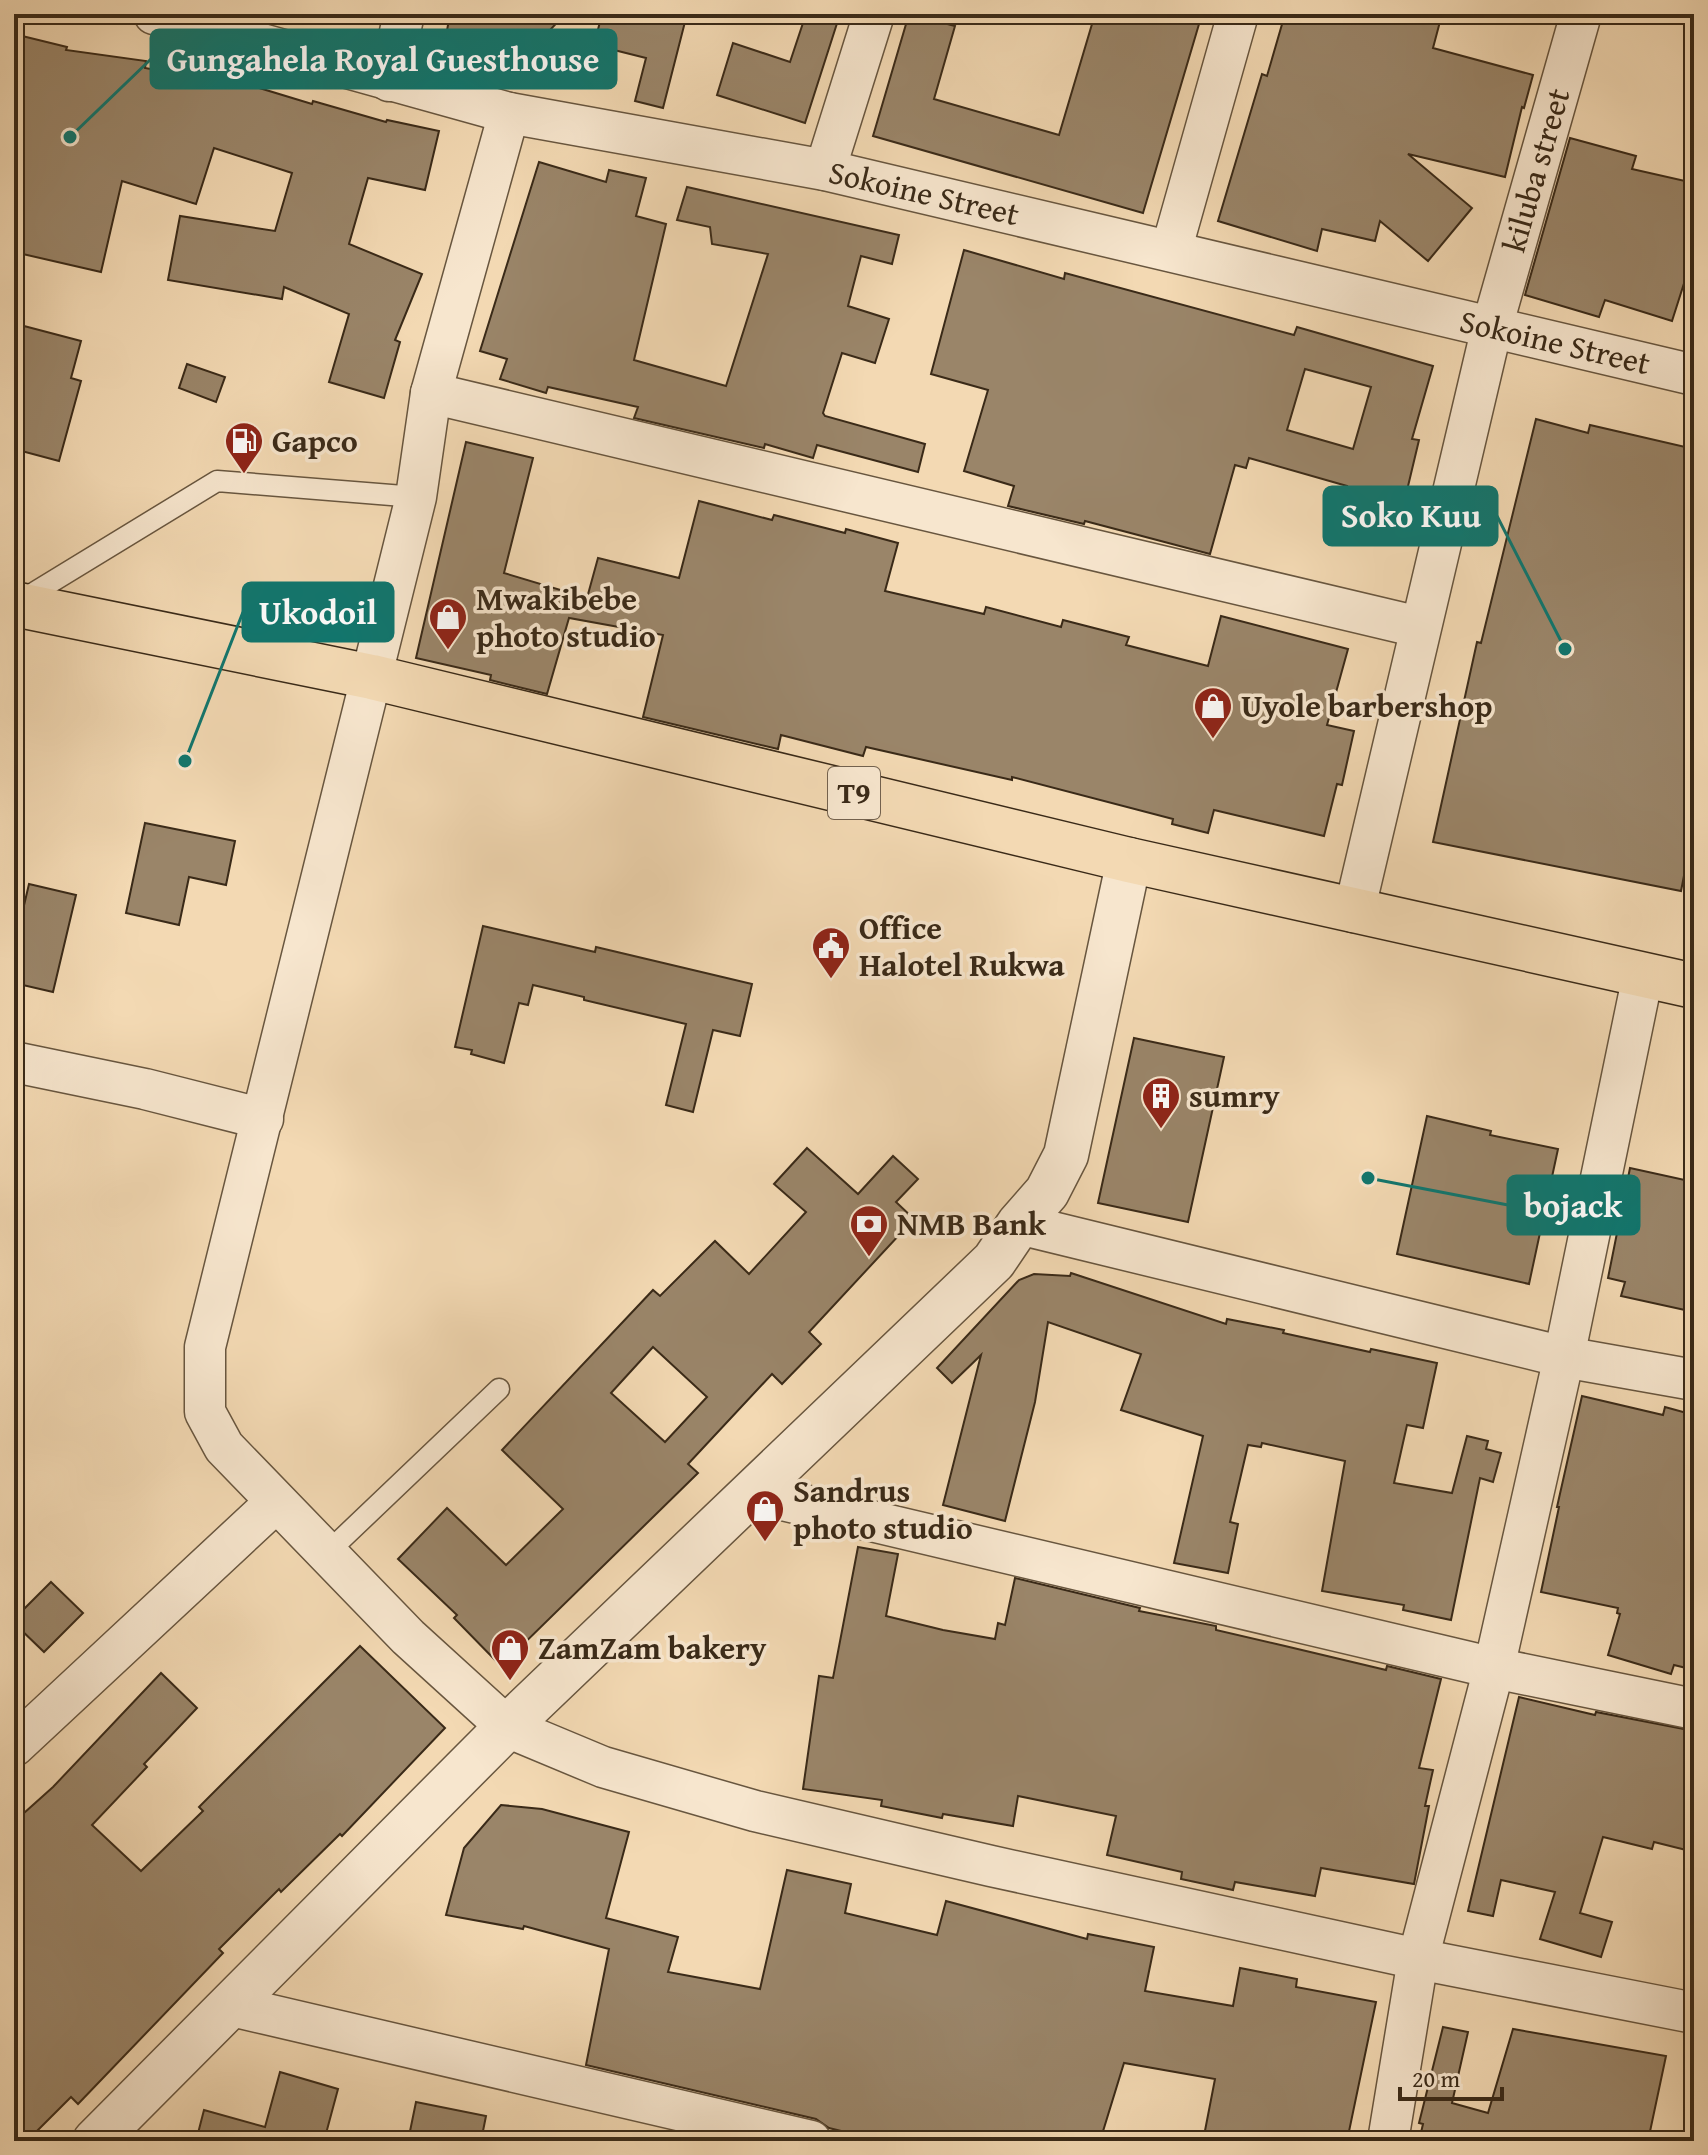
<svg xmlns="http://www.w3.org/2000/svg" width="1708" height="2155" font-family="'Gentium Book Plus',serif">
<style>
.building{fill:#9a8569;stroke:#3a2a18;stroke-width:2;fill-rule:evenodd}
.lines{fill:none;stroke-linecap:round;stroke-linejoin:round}
.service-casing{stroke:#68563f;stroke-width:23}
.minor-casing{stroke:#68563f;stroke-width:43}
.tertiary-casing{stroke:#68563f;stroke-width:47}
.trunk-casing{stroke:#3a2a18;stroke-width:47}
.service{stroke:#f7e6ce;stroke-width:20}
.minor{stroke:#f7e6ce;stroke-width:40}
.tertiary{stroke:#f7e6ce;stroke-width:44}
.trunk{stroke:#f3d9b3;stroke-width:44}
.labels{text-anchor:middle;stroke-width:7;stroke-linejoin:round;paint-order:stroke}
.shield{fill:#f7e6ce;stroke:#73624f;stroke-width:2}
.shield-label{font-size:30px;font-weight:bold;fill:#3a2a18}
.street-label{font-size:32px;fill:#3a2a18;stroke:#f7e6ce}
.poi-label{font-size:32px;font-weight:bold;fill:#3a2a18;stroke:#f7e6ce;text-anchor:start}
.leader{fill:none;stroke:#0f766e;stroke-width:3}
.callout-dot{fill:#0f766e;stroke:#f7e6ce;stroke-width:3}
.callout{fill:#0f766e;stroke:#0f766e;stroke-width:3}
.callout-label{font-size:34px;text-anchor:middle;font-weight:bold;fill:#fff}
</style>
<rect width="100%" height="100%" fill="#f3d9b3"/>
<filter id="stains"><feTurbulence type="fractalNoise" baseFrequency=".0025" numOctaves="4"/><feColorMatrix values="0 0 0 0 .2 0 0 0 0 .09 0 0 0 0 .02 0 0 0 .5 -.17"/></filter>
<radialGradient id="worn" r=".72"><stop offset=".6" stop-color="#630" stop-opacity="0"/><stop offset="1" stop-color="#630" stop-opacity=".3"/></radialGradient>
<g class="building">
<path d="M450,14H565L525,57L505,41L495,71L442,58Z"/>
<path d="M602,14H687L663,108L635,101L646,58L594,45Z"/>
<path d="M806,14H840L805,123L717,95L733,43L790,62Z"/>
<path d="M909,14L955,26L934,99L1059,135L1095,14H1202L1143,213L873,136Z"/>
<path d="M1285,14H1442L1433,48L1533,75L1524,108L1522,107L1505,177L1408,154L1472,208L1428,261L1380,221L1375,241L1322,229L1317,251L1218,221L1262,74L1267,76Z"/>
<path d="M14,34L67,47L66,50L146,61L145,68L232,84L233,80L312,104L313,101L386,122L387,120L439,131L425,190L368,178L349,244L422,274L395,340L400,342L384,398L329,382L349,314L284,287L282,299L168,280L180,216L275,231L292,173L214,148L196,204L122,181L101,272L14,252Z"/>
<path d="M1570,138L1636,156L1632,169L1694,183V252L1672,321L1605,300L1599,317L1525,295Z"/>
<path d="M539,162L606,182L609,170L646,178L636,216L666,224L634,360L726,386L768,254L712,244L710,227L677,220L687,187L899,235L892,264L861,256L848,306L889,319L875,363L842,353L823,413L825,416L925,444L918,472L817,445L813,458L765,444L764,448L634,418L638,407L548,387L546,393L500,379L507,359L480,351Z"/>
<path d="M964,250L1064,279L1065,273L1294,335L1297,327L1433,366L1412,439L1419,440L1404,503L1346,489L1347,486L1249,458L1246,468L1235,465L1210,554L1085,521L1084,524L1008,506L1014,486L964,471L988,390L931,374ZM1305,369L1371,387L1353,449L1287,430Z"/>
<path d="M24,326L81,341L71,378L81,381L59,461L14,449V365Z"/>
<path d="M187,364L225,377L216,402L179,388Z"/>
<path d="M1536,419L1588,433L1590,425L1694,449V825L1681,891L1433,842L1477,642L1481,643Z"/>
<path d="M466,442L533,458L504,573L587,598L598,558L679,578L699,501L772,520L774,515L845,533L846,529L898,543L885,591L984,614L986,607L1061,627L1063,620L1129,637L1126,645L1208,666L1221,616L1348,649L1327,725L1354,731L1342,785L1337,784L1324,836L1214,810L1208,833L1172,824L1173,819L1012,777V780L866,747L863,756L781,735L778,749L643,717L663,635L569,618L547,694L490,680L491,675L416,658Z"/>
<path d="M145,823L235,841L226,885L189,877L179,925L126,913Z"/>
<path d="M29,884L76,895L53,992L14,983V948Z"/>
<path d="M483,926L595,952L596,947L752,984L740,1036L713,1030L693,1112L666,1105L686,1024L584,1000V997L533,985L528,1005L519,1003L504,1063L471,1054L472,1050L455,1047Z"/>
<path d="M1134,1038L1224,1057L1188,1222L1098,1203Z"/>
<path d="M1427,1116L1491,1131L1490,1135L1558,1149L1529,1284L1397,1254Z"/>
<path d="M807,1148L858,1194L893,1156L918,1179L896,1202L914,1219L809,1332L821,1344L782,1384L772,1374L688,1464L698,1473L501,1666L454,1618L457,1615L398,1559L447,1508L506,1565L563,1509L502,1450L653,1290L660,1296L715,1241L749,1274L806,1212L774,1184ZM653,1347L707,1397L665,1442L611,1393Z"/>
<path d="M1630,1168L1694,1182V1312L1621,1296L1625,1282L1608,1278Z"/>
<path d="M1071,1273L1226,1324L1227,1319L1284,1330L1283,1333L1370,1352L1371,1349L1437,1363L1423,1428L1407,1425L1394,1483L1452,1493L1467,1436L1488,1441L1486,1449L1501,1453L1493,1482L1480,1478L1451,1620L1403,1610L1404,1605L1322,1591L1345,1461L1262,1443L1261,1447L1248,1445L1230,1522L1238,1524L1228,1573L1174,1563L1203,1436L1121,1410L1141,1354L1048,1322L1035,1402L1005,1521L943,1505L981,1355L952,1383L937,1368L1019,1280L1034,1274L1070,1276Z"/>
<path d="M1582,1396L1663,1415L1665,1407L1694,1415V1670L1674,1665L1671,1674L1608,1655L1620,1614L1617,1613L1618,1608L1541,1592L1559,1507H1557Z"/>
<path d="M858,1547L898,1554L886,1616L943,1630L995,1639L998,1623L1005,1625L1015,1578L1140,1608L1139,1611L1216,1626V1630L1285,1646L1386,1670L1387,1666L1441,1679L1419,1768L1433,1770L1425,1806H1429L1414,1884L1321,1868L1315,1896L1235,1882L1233,1890L1181,1879L1182,1872L1107,1855L1116,1816L1018,1796L1013,1826L943,1814L942,1818L881,1806L882,1800L803,1789L819,1676L833,1678Z"/>
<path d="M51,1582L83,1613L44,1652L14,1623V1619Z"/>
<path d="M360,1646L445,1728L342,1836L340,1834L281,1892L279,1889L219,1949L223,1953L78,2104L71,2097L27,2141H14V1822L53,1787L161,1673L197,1708L144,1764L147,1767L92,1825L141,1871L203,1811L199,1807Z"/>
<path d="M1519,1697L1595,1715L1596,1712L1694,1731V1852L1654,1842L1652,1849L1603,1837L1580,1913L1612,1922L1601,1957L1540,1939L1555,1892L1501,1880L1493,1916L1468,1911Z"/>
<path d="M501,1805L542,1809L629,1832L606,1918L678,1937L668,1972L760,1989L787,1870L851,1884L845,1913L937,1935L946,1901L1087,1939L1088,1934L1154,1947L1145,1991L1233,2006L1240,1968L1297,1979L1296,1987L1376,2002L1347,2141H1203L1215,2079L1124,2063L1100,2141H882L829,2128L816,2119L586,2065L609,1949L524,1926L523,1929L446,1915L464,1848Z"/>
<path d="M1443,2027L1468,2032L1452,2103L1488,2113L1513,2029L1666,2056L1648,2141H1419L1423,2124L1419,2123Z"/>
<path d="M280,2072L338,2089L324,2141H196L204,2110L265,2127Z"/>
<path d="M416,2102L486,2116L481,2141H408Z"/>
</g>
<g class="lines">
<g class="service-casing">
<g id="service">
<path d="M22,600L217,481L416,497"/>
<path d="M327,1553L499,1389"/>
</g>
</g>
<g class="minor-casing">
<g id="minor">
<path d="M154,14L509,113L825,170L1694,375"/>
<path d="M389,81L404,14"/>
<path d="M509,113L431,393L416,497L205,1347V1412L224,1447L408,1637L507,1727L603,1767L755,1811L991,1866L1418,1959L1694,2013"/>
<path d="M825,170L874,14"/>
<path d="M1171,251L1238,14"/>
<path d="M431,393L1419,627"/>
<path d="M1354,912L1492,327L1581,14"/>
<path d="M14,1062L145,1089L263,1119"/>
<path d="M1019,1224L1564,1357L1694,1380"/>
<path d="M753,1493L1494,1668L1694,1709"/>
<path d="M14,1746L276,1502"/>
<path d="M232,2006L811,2141"/>
<path d="M1388,2141L1418,1959L1494,1668L1564,1357L1643,975"/>
</g>
</g>
<g class="tertiary-casing">
<path id="tertiary" d="M95,2141L507,1727L994,1261L1019,1224L1047,1192L1066,1155L1129,860"/>
</g>
<g class="trunk-casing">
<path id="trunk" d="M14,604L372,677L1129,860L1694,986"/>
</g>
<use href="#service" class="service"/>
<use href="#minor" class="minor"/>
<use href="#tertiary" class="tertiary"/>
<use href="#trunk" class="trunk"/>
</g>
<defs>
<g id="fuel-pin" transform="scale(2)"><path d="M0 17L-7.5 6A9.5 9.5 0 1 1 7.5 6Z" fill="#8f2418" stroke="#f7e6ce"/><path d="M-5.5-6h7V0h2V4h1.3V-2.5L3-4.5l.8-.8L6-3V5H2.5V1h-1V6h-7ZM-4.2-4.7v3.2H.2V-4.7Z" fill="#fff"/></g>
<g id="shop-pin" transform="scale(2)"><path d="M0 17L-7.5 6A9.5 9.5 0 1 1 7.5 6Z" fill="#8f2418" stroke="#f7e6ce"/><path d="M-5-2.5h2.3a2.7 3.5 0 0 1 5.4 0H5L5.5 6h-11ZM-1.5-2.5h3a1.5 2.3 0 0 0-3 0Z" fill="#fff"/></g>
<g id="civic-pin" transform="scale(2)"><path d="M0 17L-7.5 6A9.5 9.5 0 1 1 7.5 6Z" fill="#8f2418" stroke="#f7e6ce"/><path d="M-.6-6.5H3V-4.5H.6V-3L4-1V1h2V6H-6V1h2V-1L-.6-3ZM-1.2 2.5V6h2.4V2.5Z" fill="#fff"/></g>
<g id="building-pin" transform="scale(2)"><path d="M0 17L-7.5 6A9.5 9.5 0 1 1 7.5 6Z" fill="#8f2418" stroke="#f7e6ce"/><path d="M-4-6H4V6H1V3H-1V6H-4ZM-2.5-4.3h1.7v1.8h-1.7ZM.8-4.3h1.7v1.8H.8ZM-2.5-1h1.7V.8h-1.7ZM.8-1h1.7V.8H.8Z" fill="#fff"/></g>
<g id="bank-pin" transform="scale(2)"><path d="M0 17L-7.5 6A9.5 9.5 0 1 1 7.5 6Z" fill="#8f2418" stroke="#f7e6ce"/><path d="M-6-4H6V4H-6ZM0-2.3a2.3 2.3 0 1 0 0 4.6a2.3 2.3 0 1 0 0-4.6Z" fill="#fff"/></g>
</defs>
<g fill-rule="evenodd">
<use href="#fuel-pin" x="244" y="441"/>
<use href="#shop-pin" x="448" y="617"/>
<use href="#shop-pin" x="1213" y="706"/>
<use href="#civic-pin" x="831" y="946"/>
<use href="#building-pin" x="1161" y="1096"/>
<use href="#bank-pin" x="869" y="1224"/>
<use href="#shop-pin" x="765" y="1509"/>
<use href="#shop-pin" x="510" y="1648"/>
</g>
<g class="labels">
<rect class="shield" x="828" y="767" width="52" height="52" rx="6"/>
<g class="shield-label">
<text x="854" y="803">T9</text>
</g>
<g class="street-label">
<text transform="translate(1536 170) rotate(-74)" y="11">kiluba street</text>
<text transform="translate(924 193) rotate(13)" y="11">Sokoine Street</text>
<text transform="translate(1555 342) rotate(13)" y="11">Sokoine Street</text>
</g>
<g class="poi-label">
<text x="272" y="452">Gapco</text>
<text x="476" y="610">Mwakibebe<tspan x="476" dy="37">photo studio</tspan></text>
<text x="1241" y="717">Uyole barbershop</text>
<text x="859" y="939">Office<tspan x="859" dy="37">Halotel Rukwa</tspan></text>
<text x="1189" y="1107">sumry</text>
<text x="897" y="1235">NMB Bank</text>
<text x="793" y="1502">Sandrus<tspan x="793" dy="37">photo studio</tspan></text>
<text x="538" y="1659">ZamZam bakery</text>
</g>
</g>
<path class="leader" d="M70 137L151 59M1565 649L1497 516M185 761L243 612M1368 1178L1508 1205"/>
<g class="callout-dot">
<circle cx="70" cy="137" r="8"/>
<circle cx="1565" cy="649" r="8"/>
<circle cx="185" cy="761" r="8"/>
<circle cx="1368" cy="1178" r="8"/>
</g>
<g class="callout">
<rect x="151" y="30" width="465" height="58" rx="8"/>
<rect x="1324" y="487" width="173" height="58" rx="8"/>
<rect x="243" y="583" width="150" height="58" rx="8"/>
<rect x="1508" y="1176" width="131" height="58" rx="8"/>
</g>
<g class="callout-label">
<text x="383" y="71">Gungahela Royal Guesthouse</text>
<text x="1411" y="527">Soko Kuu</text>
<text x="318" y="624">Ukodoil</text>
<text x="1573" y="1217">bojack</text>
</g>
<rect width="1708" height="2155" fill="none" stroke="#f3d9b3" stroke-width="48"/>
<rect x="16" y="16" width="1676" height="2123" fill="none" stroke="#3a2a18" stroke-width="4"/>
<rect x="24" y="24" width="1660" height="2107" fill="none" stroke="#3a2a18" stroke-width="2"/>
<path d="M1400 2087v12h102v-12" fill="none" stroke="#3a2a18" stroke-width="4"/>
<text x="1412" y="2087" font-size="24" fill="#3a2a18" stroke="#f7e6ce" stroke-width="6" paint-order="stroke">20 m</text>
<rect width="100%" height="100%" filter="url(#stains)"/>
<rect width="100%" height="100%" fill="url(#worn)"/>
</svg>
